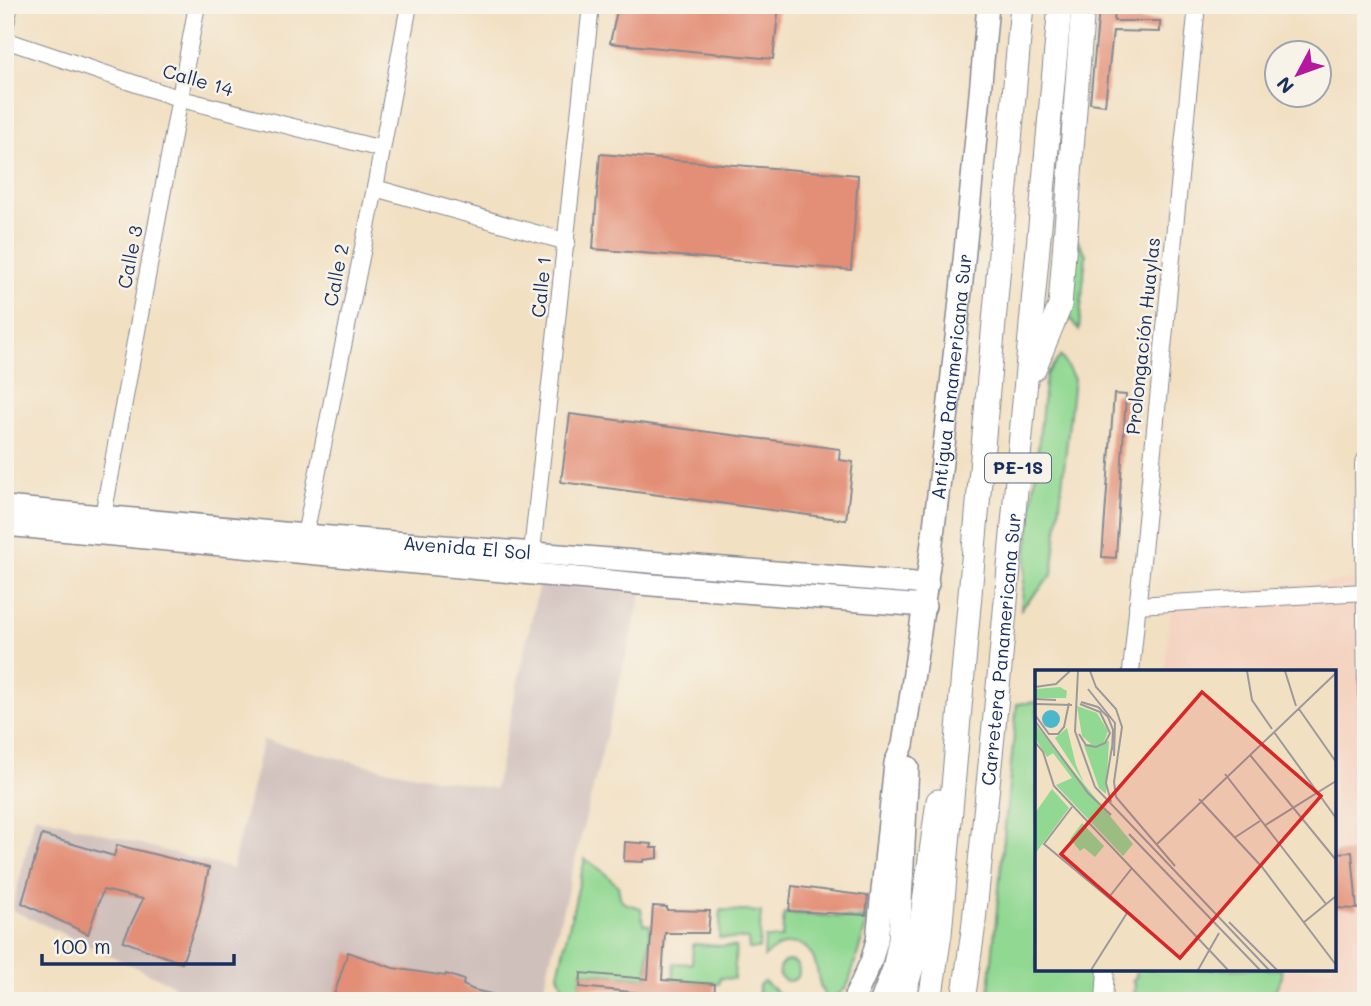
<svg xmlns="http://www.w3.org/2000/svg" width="1371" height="1006" font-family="Mali,sans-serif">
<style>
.built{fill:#f4d3c1}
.industrial{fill:#d0c0bc}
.green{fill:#91d892;stroke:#568478;stroke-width:2}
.building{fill:#e38e76}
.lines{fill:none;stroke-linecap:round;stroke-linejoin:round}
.minor-casing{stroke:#868890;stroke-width:18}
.major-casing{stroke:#868890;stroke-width:24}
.highway-casing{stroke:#868890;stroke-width:25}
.minor{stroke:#fff;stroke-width:16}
.major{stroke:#fff;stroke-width:21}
.highway{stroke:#fff;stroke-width:23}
.labels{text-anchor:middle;stroke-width:5;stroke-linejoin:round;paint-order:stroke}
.shield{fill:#f7f3e8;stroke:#5d6a87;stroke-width:2}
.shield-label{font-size:18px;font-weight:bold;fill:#1b2f5e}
.street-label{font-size:19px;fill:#1b2f5e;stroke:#f7f3e8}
.inset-road{fill:none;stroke:#9c999b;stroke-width:2}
.view{fill:#d62828;fill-opacity:0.15;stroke:#d62828;stroke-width:3.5}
.inset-edge{fill:none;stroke:#1b2f5e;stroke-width:3.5}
</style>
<rect width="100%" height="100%" fill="#f7f3e8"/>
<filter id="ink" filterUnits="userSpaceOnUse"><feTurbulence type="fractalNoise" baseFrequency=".0143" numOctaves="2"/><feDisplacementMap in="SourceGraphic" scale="14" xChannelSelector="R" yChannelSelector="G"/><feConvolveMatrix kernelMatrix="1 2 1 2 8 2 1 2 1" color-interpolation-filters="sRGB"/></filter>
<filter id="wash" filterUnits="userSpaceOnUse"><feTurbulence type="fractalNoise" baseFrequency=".00686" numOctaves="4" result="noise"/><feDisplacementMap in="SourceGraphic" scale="28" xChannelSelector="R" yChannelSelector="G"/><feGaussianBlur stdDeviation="1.57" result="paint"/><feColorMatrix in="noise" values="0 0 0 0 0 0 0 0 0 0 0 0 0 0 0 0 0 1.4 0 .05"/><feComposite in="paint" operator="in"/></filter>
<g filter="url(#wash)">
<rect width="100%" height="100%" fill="#f2e0c3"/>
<path class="built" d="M1356,580L1362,670L1366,671V1001H1130L1133,969H1334V672H1164L1172,596Z"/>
<path class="industrial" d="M539,583L642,592L540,1001H160L174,985L12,910L35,815L232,869L263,740L384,769L495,789Z"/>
<g class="green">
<path d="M1070,228L1086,254L1079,330L1065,312Z"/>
<path d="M1061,356L1074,379L1052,575L1021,609L1046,374Z"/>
<path d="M1037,702V969H1094L1093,1001H988L1017,704Z"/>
<path d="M585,859L601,870L618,886L620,897L624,903L641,908L643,924L650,925L647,978L581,972L579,999L564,991L558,974Z"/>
<path d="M721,910L761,912L759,949H749L748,939L719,938Z"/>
<path d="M784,913L868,919L849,982L845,989L829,1001C815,985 821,976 814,960C805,935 779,942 764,957L765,938H782Z"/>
<path d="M693,944L736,947L734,979L720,978L719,984L673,981L674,963L692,964Z"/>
<circle cx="789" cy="971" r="10"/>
<path d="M1137,969H1281L1282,977L1269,1001H1134L1135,984L1132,981L1136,977Z"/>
<path d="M764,981L780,995L798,998L804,1001H758L759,985Z"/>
</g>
<g id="blocks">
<g class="building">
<path d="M618,5H779L773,59L610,43Z"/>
<path d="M1099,9L1115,11L1114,21H1160V32L1113,31L1105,105L1090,103Z"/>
<path d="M600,154L858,175L851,270L593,249Z"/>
<path d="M1114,394L1126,395L1116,558L1102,557Z"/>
<path d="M570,414L840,449L839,460L853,462L846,520L561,482Z"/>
<path d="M42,835L114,856L117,845L209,868L199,915L182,963L123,941L143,899L103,890L88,934L22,903Z"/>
<path d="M625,842L652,844L651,848H658V858L643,860V862L624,861Z"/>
<path d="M1352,852L1357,909L1334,908V853Z"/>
<path d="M792,886L868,896L866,915L789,911Z"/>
<path d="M653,906L667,907V910L710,911L708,933H665L662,980L715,984L714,1000L580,987L581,973L648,979Z"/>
<path d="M348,952L393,968L445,976L446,974L464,980L463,985L474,990L504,997L503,1001H332Z"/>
</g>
</g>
</g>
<g filter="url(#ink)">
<use href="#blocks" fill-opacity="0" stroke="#868890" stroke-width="2"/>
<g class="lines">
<g class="minor-casing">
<g id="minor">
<path d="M5,28L10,5"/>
<path d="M5,40L181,99L382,149"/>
<path d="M375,188L567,242"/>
<path d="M1366,458L1363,464L1366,695"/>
<path d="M103,516L197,5"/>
<path d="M303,545L375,188L409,5"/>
<path d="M531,561L591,5"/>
<path d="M1137,605L1365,592"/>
<path d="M1131,672L1197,5"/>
<path d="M1104,1001L1106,969"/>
</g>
</g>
<g class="major-casing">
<g id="major">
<path id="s1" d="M5,507L305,535L928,584"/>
<path d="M5,525L652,585L925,606"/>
<path id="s2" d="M853,1001L871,962L877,940L895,763L903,745C942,500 966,253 988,5"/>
<path d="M881,1001L893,969L899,940L908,767"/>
</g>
</g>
<g class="highway-casing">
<g id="highway">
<path d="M1034,369L1060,306L1083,5"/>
<path d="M902,1001L918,946L938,801"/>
<path d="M930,1001L940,934L1022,5"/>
<path id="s3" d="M963,1001L973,931L1000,667L1060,5"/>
</g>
</g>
<use href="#minor" class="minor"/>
<use href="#major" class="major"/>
<use href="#highway" class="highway"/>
</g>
</g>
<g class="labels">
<rect class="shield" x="985" y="453.5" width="66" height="29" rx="5"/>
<g class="shield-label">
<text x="1018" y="474">PE-1S</text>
</g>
<g class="street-label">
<text transform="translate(198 80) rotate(16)" y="7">Calle 14</text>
<text transform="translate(130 257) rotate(-79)" y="7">Calle 3</text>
<text transform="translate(336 275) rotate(-79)" y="7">Calle 2</text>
<text transform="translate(541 287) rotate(-84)" y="7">Calle 1</text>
<text transform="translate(1143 336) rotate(-84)" y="7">Prolongación Huaylas</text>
<text dy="7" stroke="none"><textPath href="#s2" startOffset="635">Antigua Panamericana Sur</textPath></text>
<text dy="7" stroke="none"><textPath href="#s1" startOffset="464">Avenida El Sol</textPath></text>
<text dy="7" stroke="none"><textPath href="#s3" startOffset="354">Carretera Panamericana Sur</textPath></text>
</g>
</g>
<g transform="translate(1035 670)">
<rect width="301" height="301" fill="#f2e0c3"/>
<path d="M25,17L32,21L31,28H0V19ZM42,36L62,43L73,61L69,72L57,75L47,66ZM0,54L98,174L88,186L21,115L37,108L18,83L12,87L0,68ZM32,58L41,95L49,113L20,68ZM74,71L71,124L64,118L49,75ZM17,119L34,138L0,184V143ZM47,153L69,176L60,187L49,178L45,181L35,169Z" fill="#91d892"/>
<path d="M7 49a9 9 0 1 1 18 0a9 9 0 1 1-18 0Z" fill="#4cb6ca"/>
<path class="inset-road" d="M43,1L40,61L60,117L234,300M55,1L61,17L81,39L87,57L79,112L81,127L140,196M212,1L217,30L237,59M250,1L261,36M0,17L21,14L35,1M53,19L80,53L79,86M0,29L21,30M46,32L63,37L73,47L78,60L77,80M0,34L37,35M264,39L301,92M0,45L14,64H23L29,57L34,33M0,51L53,123L76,145M239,62L301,148M44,64L51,75L61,77L70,73L75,63L65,42L45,34M0,72L8,82L19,116L193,300M215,85L301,190M190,104L291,234M164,129L227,197L301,295M76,132L71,113L77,77M37,137L9,174L92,243L56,300M229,156L301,111M94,164L225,300M199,168L225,151M121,175L301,3M75,226L97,198M194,252L242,300M268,253L301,226M163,300L184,263"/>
<path class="view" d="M167,22L286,126L145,288L26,184Z"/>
<rect width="301" height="301" class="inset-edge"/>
</g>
<rect width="1371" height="1006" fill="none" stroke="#f7f3e8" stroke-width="28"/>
<g transform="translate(1298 74) rotate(229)"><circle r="33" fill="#f7f3e8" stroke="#9fa5b1" stroke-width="2"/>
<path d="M0-5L12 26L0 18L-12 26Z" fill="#b5179e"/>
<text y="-10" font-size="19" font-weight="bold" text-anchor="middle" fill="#1b2f5e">N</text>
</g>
<path d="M42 954v10h192v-10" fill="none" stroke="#1b2f5e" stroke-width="3.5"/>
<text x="52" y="954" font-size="21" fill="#1b2f5e" stroke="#f7f3e8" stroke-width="5" paint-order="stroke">100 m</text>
</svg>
